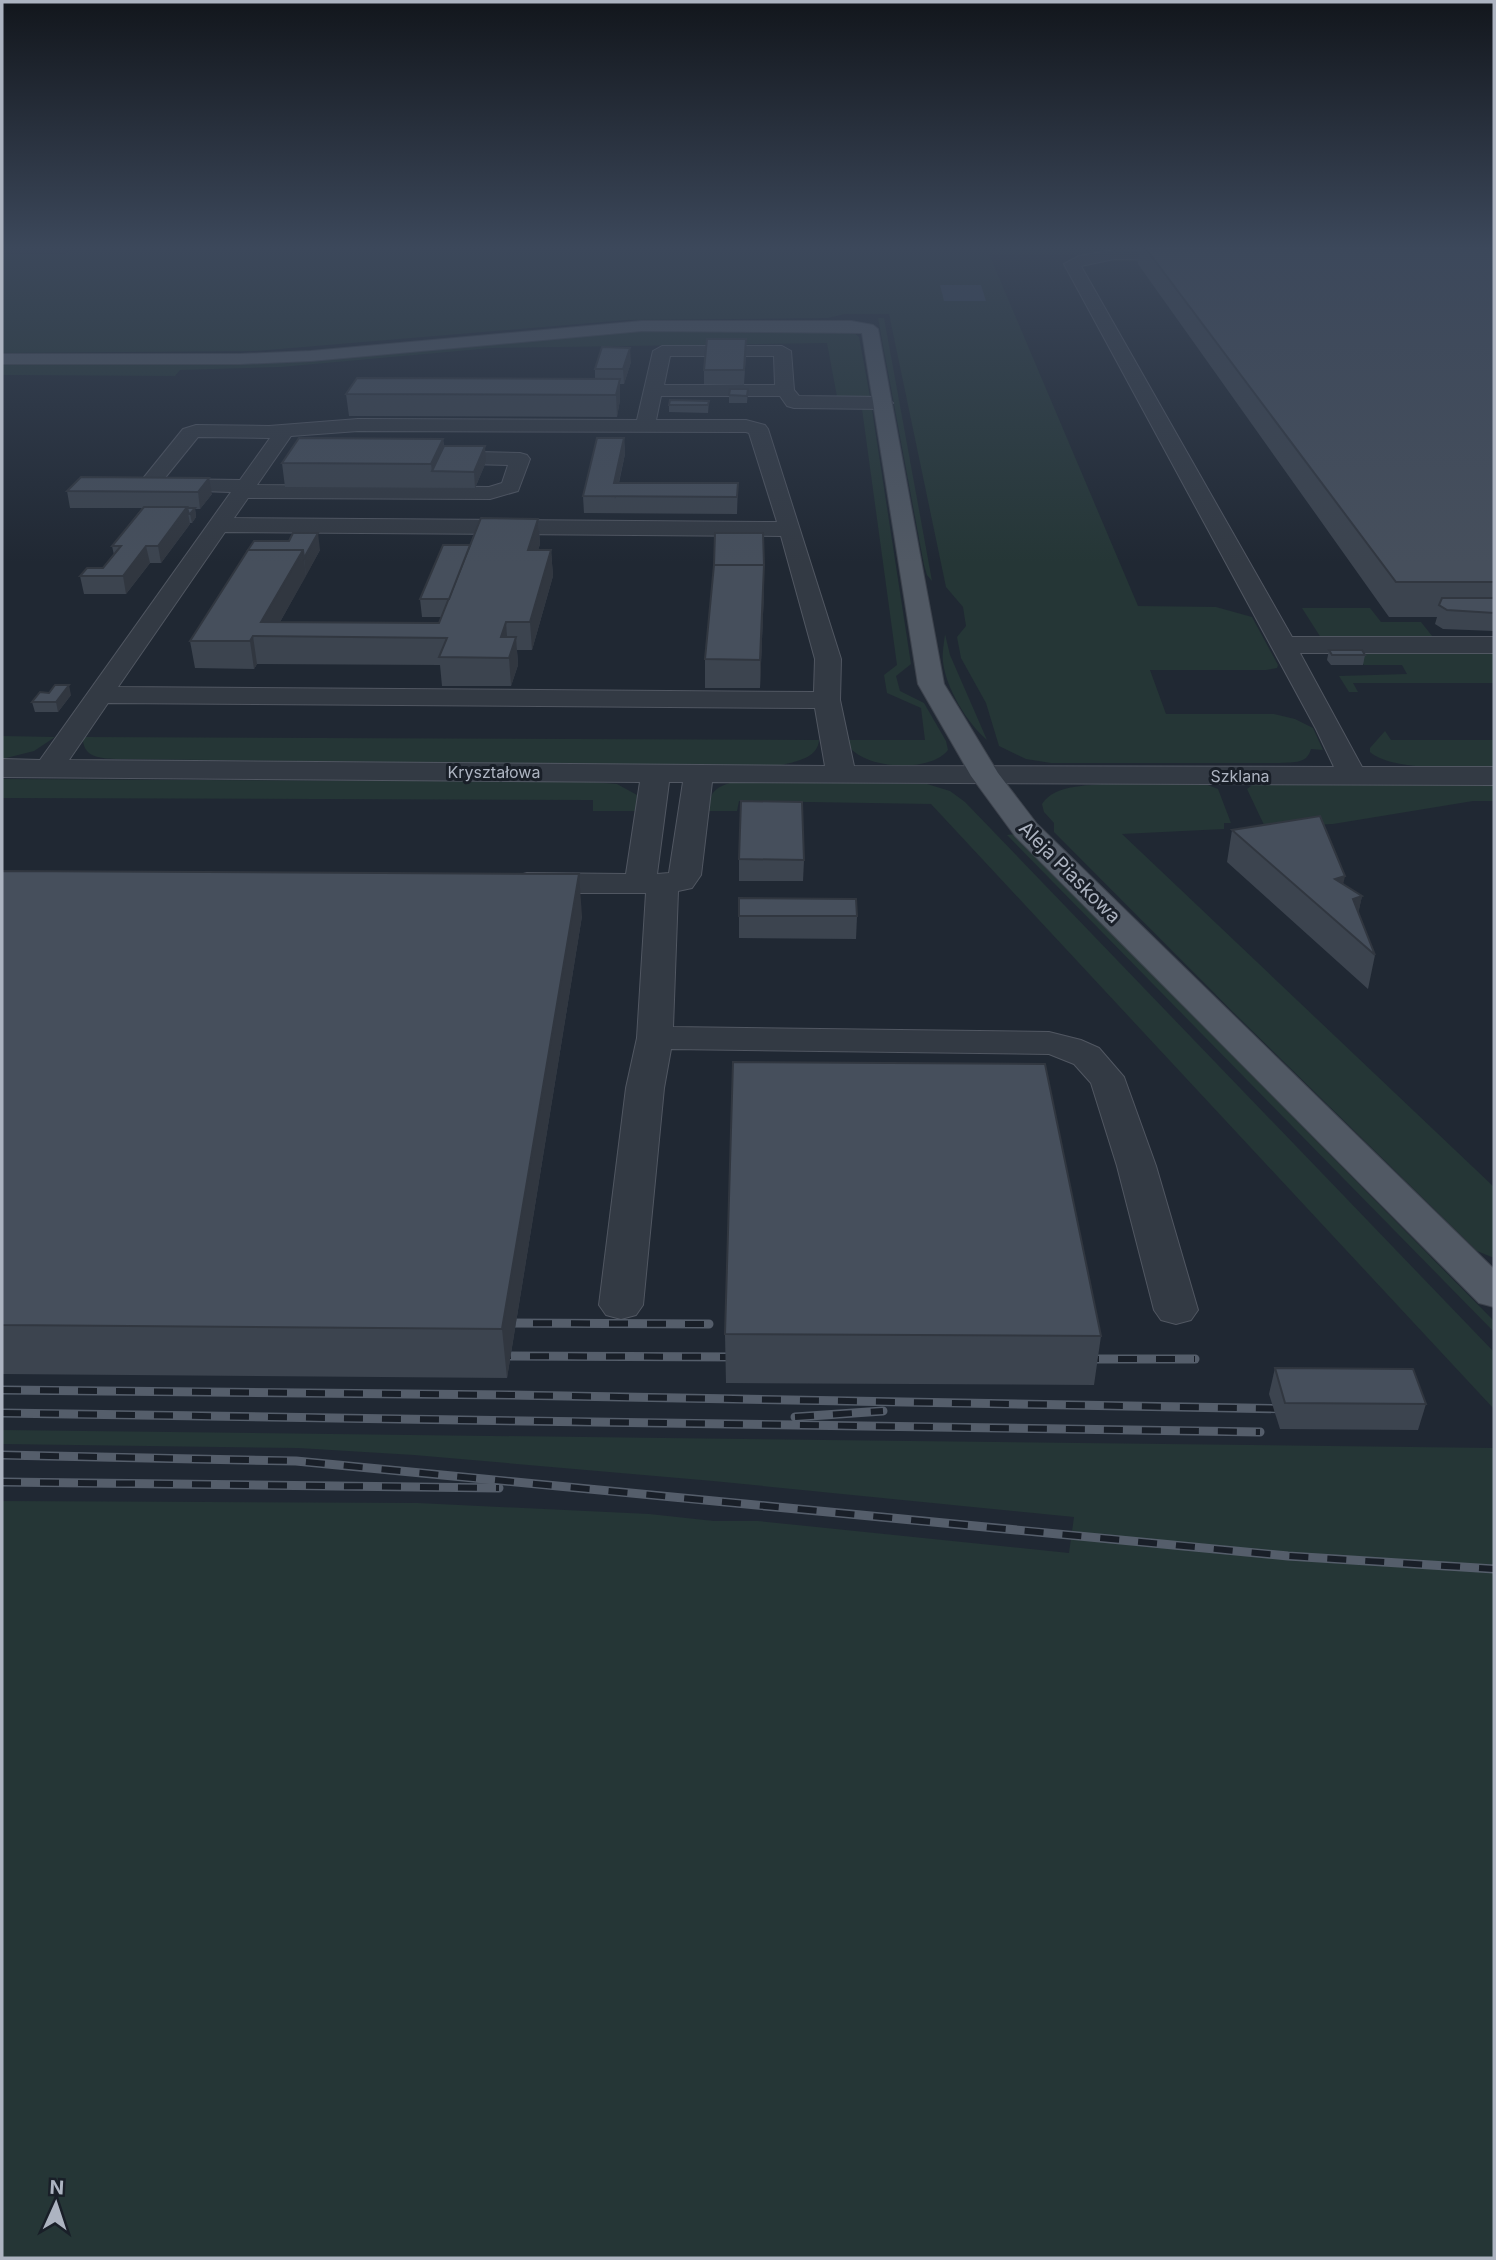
<svg xmlns="http://www.w3.org/2000/svg" width="1496" height="2260" font-family="Inter,sans-serif">
<style>
.green{fill:#253636}
.water{fill:#36455b}
.lines{fill:none;stroke-linecap:round;stroke-linejoin:round}
.minor-casing{stroke:#515762;stroke-width:2}
.major-casing{stroke:#3d434d;stroke-width:2}
.minor{fill:#333a44;fill-rule:evenodd}
.major{fill:#515964;fill-rule:evenodd}
.rail-casing{stroke:#555e6b;stroke-width:9}
.rail{stroke:#191f28;stroke-width:6;stroke-dasharray:19;stroke-linecap:butt}
.wall{fill:#3c444f}
.shaded-wall{fill:#313740}
.building{fill:#464f5c;stroke:#313740;stroke-width:2}
.labels{text-anchor:middle;stroke-width:6;stroke-linejoin:round;paint-order:stroke}
.far-street-label{font-size:16px;fill:#adb4c1;stroke:#191f28}
.street-label{font-size:19px;fill:#adb4c1;stroke:#191f28}
</style>
<rect width="100%" height="100%" fill="#202833"/>
<g class="green">
<path d="M84,246H422L423,251L480,250L490,246H519V250L526,251C849,243 1171,249 1494,257L989,254L1138,606L1216,607L1252,617L1278,665L1277,668L1266,670H1150L1166,714H1274L1295,719L1313,728L1323,750L1311,749C1307,764 1294,762 1280,763H1051L1026,759L999,746L986,703L961,658L957,637L966,626L963,607L946,587L889,314H845L828,318L626,320L256,351L2,353V254H65Z"/>
<path d="M878,318H884L932,581L927,575L924,565Z"/>
<path d="M641,329L852,331L859,337L870,397L838,402L827,343L492,348L281,367L180,370L175,376L2,375V363H174Z"/>
<path d="M839,406L872,410L911,664L896,676L900,691L924,703L946,741L948,750C930,774 857,770 845,740H925L921,708L887,693L884,675L897,665L862,409H839Z"/>
<path d="M1302,608H1370L1381,622H1421L1436,641H1323Z"/>
<path d="M945,634L950,655L987,740C967,723 946,688 943,662C942,653 944,643 945,634Z"/>
<path d="M1494,650V683H1353L1358,692H1349L1339,676L1407,674L1402,665H1364L1360,660L1341,651Z"/>
<path d="M1385,731L1391,740H1494V767C1463,767 1393,772 1370,752V748Z"/>
<path d="M2,736L55,737L34,751L2,759Z"/>
<path d="M85,737L819,740C818,759 793,762 778,766L115,759C101,758 85,758 83,741Z"/>
<path d="M2,779L592,782L617,784L637,795V811H593V800L2,798Z"/>
<path d="M736,781L927,784L950,791L965,802L1494,1352V1409L931,804L739,801L737,811H708C710,790 716,787 736,781Z"/>
<path d="M1116,782H1200L1218,789L1231,823H1224V829L1122,834L1494,1187V1258L1477,1251L1233,1012L1054,832V823L1044,812L1042,804C1056,782 1093,787 1116,782Z"/>
<path d="M1494,782V801H1473L1333,824L1265,827L1247,789L1255,783Z"/>
<path d="M1014,834L1494,1321V1332L1007,835Z"/>
<path d="M2,1430L1494,1448V2258H2V1501L418,1503L649,1514L714,1521H758L1069,1553L1074,1517L713,1481L414,1455L298,1448L2,1444Z"/>
</g>
<path class="water" d="M940,285H981L986,301H944Z"/>
<g class="lines">
<g class="minor-casing">
<path id="minor" d="M1114,250L1191,252L1198,256L1191,260L1114,259L1081,266L1292,637H1494V653H1300L1362,767H1494V785L712,782L701,875L692,888L678,891L673,1027L1049,1032L1081,1040L1099,1048L1124,1077L1156,1166L1198,1310L1191,1320L1176,1324L1161,1320L1154,1310L1117,1166L1091,1083L1074,1064L1049,1054L671,1049L664,1088L643,1305L636,1315L621,1319L606,1315L599,1305L626,1088L637,1038L646,893H527L516,890L511,883L516,876L527,873L626,874L640,782L2,777V759L40,760L231,492L141,489L137,485L141,481L183,429L196,425L269,426L358,419L637,420L653,351L662,346H782L791,351L794,390L799,396L884,397L893,403L884,409L794,408L787,406L780,396H661L656,420H746L765,425L768,429L841,659L840,700L854,766L1334,767L1316,729L1064,264L1079,256ZM670,356H774L775,385H664ZM358,431L746,432L749,433L777,522L234,518L248,498L490,499L518,491L530,459L527,455L520,453L433,451L426,453L423,457L426,461L433,463L508,465L502,483L489,487L257,485L291,436ZM198,437L269,438H270L240,480L164,479ZM225,532L781,536L815,659L814,692L118,687ZM108,703L815,708L825,766L69,760ZM669,782H683L669,873L657,874Z"/>
</g>
<g class="major-casing">
<path id="major" d="M642,321H851L873,325L878,329L944,684L998,773L1037,824L1494,1269V1307L1479,1303L1015,836L971,776L918,684L862,333L642,331L311,361L240,364H2V354H240L311,351Z"/>
</g>
<use href="#minor" class="minor"/>
<use href="#major" class="major"/>
<g class="rail-casing">
<g id="rail">
<path d="M495,1323L709,1324"/>
<path d="M492,1356L744,1357"/>
<path d="M1080,1359H1195"/>
<path d="M2,1390L510,1395L1293,1409"/>
<path d="M2,1413L1260,1432"/>
<path d="M795,1417L883,1411"/>
<path d="M2,1455L296,1461L1288,1556L1494,1569"/>
<path d="M2,1482L499,1488"/>
</g>
</g>
<use href="#rail" class="rail"/>
</g>
<g class="wall">
<path d="M1139,246H1494V631L1443,629L1435,624L1437,617H1389L1138,264Z"/>
<path d="M746,353L744,385L704,384V370Z"/>
<path d="M631,362L624,384H620V400L617,417L349,416L346,394L595,378V369Z"/>
<path d="M748,389L747,403H729V395Z"/>
<path d="M709,401L708,413L669,412V405Z"/>
<path d="M624,438L625,454L619,483H738L737,514L584,513L583,496Z"/>
<path d="M443,439L444,446L486,462L475,488L285,487L282,463Z"/>
<path d="M81,477L212,494L200,509H195L196,517L192,523H190V524L161,563H150L126,594H84L80,576L103,568L114,555L112,546L142,508H70L67,491Z"/>
<path d="M538,519L540,544L538,550H551L553,576L532,650H517L518,665L511,686H442L440,665L257,664L254,669L195,668L190,641L254,541L320,550L280,622L439,623L441,617H422L420,599L470,545Z"/>
<path d="M764,591L760,688H705V659Z"/>
<path d="M1329,650L1365,655L1363,665H1331L1327,660Z"/>
<path d="M71,695L58,712H35L32,702Z"/>
<path d="M1232,830L1343,884L1362,896L1358,913L1375,955L1368,989L1227,862Z"/>
<path d="M739,859L804,860L803,881H739Z"/>
<path d="M2,871L582,916L507,1378L2,1374Z"/>
<path d="M739,898L857,916L856,939L739,938Z"/>
<path d="M725,1334L1101,1336L1094,1385L726,1383Z"/>
<path d="M1275,1368L1426,1404L1418,1430L1280,1429L1269,1394Z"/>
</g>
<g class="shaded-wall">
<path d="M630,348L631,362L624,384L623,369Z"/>
<path d="M620,379V400L617,417L616,395Z"/>
<path d="M624,438L625,454L615,499L614,483Z"/>
<path d="M443,439L445,462L432,471L431,464Z"/>
<path d="M485,446L486,462L475,488L474,472Z"/>
<path d="M209,478L212,494L200,509L198,492Z"/>
<path d="M187,507L190,524L161,563L158,546Z"/>
<path d="M195,508L196,517L192,523L190,514Z"/>
<path d="M538,519L540,544L530,575L528,550Z"/>
<path d="M318,533L320,550L306,576L304,558Z"/>
<path d="M146,546L150,563L126,594L123,576Z"/>
<path d="M303,550L306,576L272,636L261,622Z"/>
<path d="M551,550L553,576L532,650L530,622Z"/>
<path d="M764,565V591L760,688V660Z"/>
<path d="M506,622L508,650L501,637Z"/>
<path d="M253,636L257,664L254,669L250,641Z"/>
<path d="M516,637L518,665L511,686L509,658Z"/>
<path d="M69,685L71,695L58,712L56,702Z"/>
<path d="M579,874L582,916L507,1378L502,1329Z"/>
<path d="M1345,876L1338,908L1335,879Z"/>
<path d="M1362,896L1355,929L1346,931L1353,899Z"/>
</g>
<g class="building">
<path d="M1144,246H1494V582H1396Z"/>
<path d="M707,339H746L744,370H704Z"/>
<path d="M602,347L630,348L623,369H595Z"/>
<path d="M357,378L620,379L616,395L346,394Z"/>
<path d="M730,389H748L747,396L729,395Z"/>
<path d="M670,400L709,401L708,405H669Z"/>
<path d="M299,438L443,439L431,464L282,463Z"/>
<path d="M597,438H624L614,483H738L737,497L583,496Z"/>
<path d="M444,446H485L474,472L432,471Z"/>
<path d="M81,477L209,478L198,492L67,491Z"/>
<path d="M144,507H187L158,546H146L123,576H80L87,568H103L121,546H112Z"/>
<path d="M187,508H195L190,514H189Z"/>
<path d="M481,518L538,519L528,550H551L530,622H506L501,637H516L509,658L439,657L447,638L253,636L250,641H190L248,550H303L261,622L439,623Z"/>
<path d="M293,533H318L304,558L303,550H248L254,541H289Z"/>
<path d="M715,533H763L764,565H714Z"/>
<path d="M443,545H470L449,599H420Z"/>
<path d="M714,565H764L760,660L705,659Z"/>
<path d="M1442,598H1494V613L1447,610L1439,605Z"/>
<path d="M1329,650H1362L1365,655H1332Z"/>
<path d="M55,685H69L56,702H32L40,692L49,693Z"/>
<path d="M741,801L802,802L804,860L739,859Z"/>
<path d="M1320,816L1345,876L1335,879L1362,896L1353,899L1375,955L1232,830Z"/>
<path d="M2,871L579,874L502,1329L2,1325Z"/>
<path d="M739,898L856,899L857,916H739Z"/>
<path d="M733,1062L1045,1064L1101,1336L725,1334Z"/>
<path d="M1275,1368L1413,1369L1426,1404L1285,1403Z"/>
</g>
<linearGradient id="sky" x2="0" y2="1"><stop stop-color="#12161c"/><stop offset="0.44" stop-color="#3c485b"/><stop offset="1" stop-color="#3c485b" stop-opacity="0"/></linearGradient>
<rect width="1496" height="563" fill="url(#sky)"/>
<g class="labels">
<g class="far-street-label">
<text x="494" y="778">Kryształowa</text>
<text x="1240" y="782">Szklana</text>
</g>
<g class="street-label">
<text transform="translate(1070 872) rotate(45)" y="7">Aleja Piaskowa</text>
</g>
</g>
<rect width="1496" height="2260" fill="none" stroke="#adb4c1" stroke-width="7"/>
<g transform="translate(56 2204) rotate(3)" stroke="#191f28" stroke-width="5" paint-order="stroke">
<path d="M0-5L12 26L0 18L-12 26Z" fill="#adb4c1"/>
<text y="-10" font-size="19" font-weight="bold" text-anchor="middle" fill="#adb4c1">N</text>
</g>
</svg>
